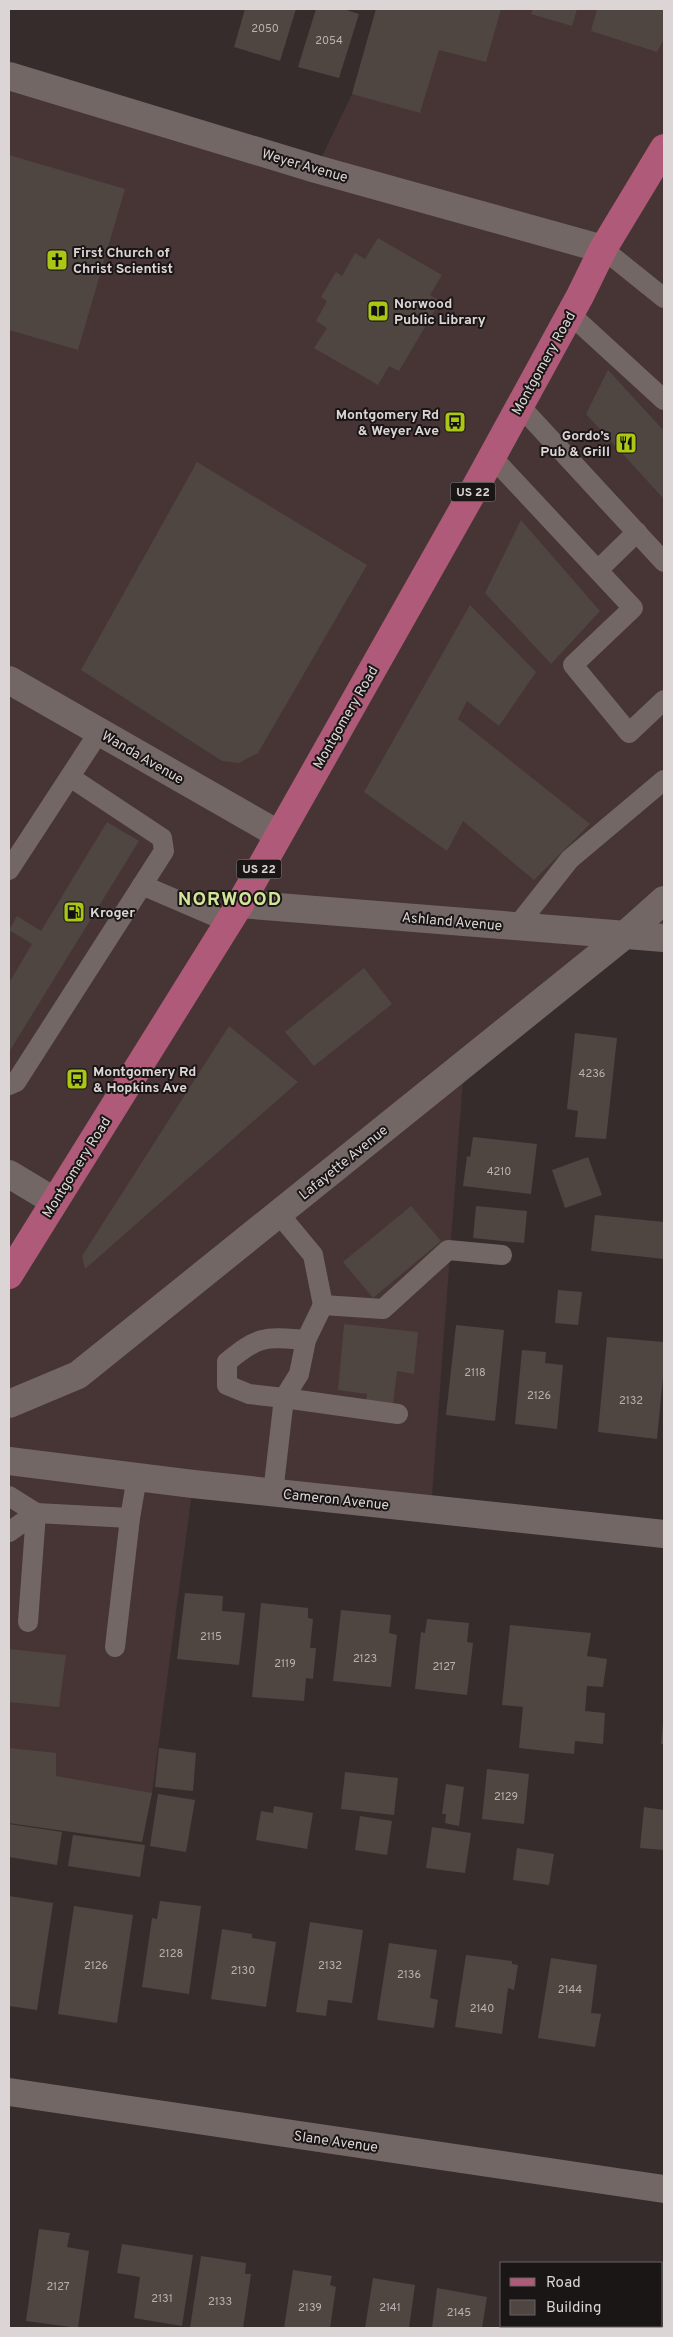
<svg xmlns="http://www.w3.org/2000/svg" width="673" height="2337" font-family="Overpass,sans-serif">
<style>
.built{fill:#473535}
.building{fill:#4f4541}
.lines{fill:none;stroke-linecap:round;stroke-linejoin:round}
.service{stroke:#736766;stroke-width:20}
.minor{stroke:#736766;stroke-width:28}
.tertiary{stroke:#736766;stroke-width:28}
.primary{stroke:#ae5a78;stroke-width:28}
.labels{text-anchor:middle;stroke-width:4;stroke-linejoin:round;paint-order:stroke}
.number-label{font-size:11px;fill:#b9b1b0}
.shield{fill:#1b1616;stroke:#a29c9c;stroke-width:1}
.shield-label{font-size:12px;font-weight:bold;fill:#dcd5d5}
.street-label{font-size:14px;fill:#dcd5d5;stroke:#1b1616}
.poi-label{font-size:14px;font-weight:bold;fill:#dcd5d5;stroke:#1b1616;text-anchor:start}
.district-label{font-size:19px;font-weight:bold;letter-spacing:1px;fill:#d3e599;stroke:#1b1616}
</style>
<rect width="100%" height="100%" fill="#372c2c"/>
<path class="built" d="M376,9H664V938L626,934L464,1065L431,1509L193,1484L152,1793L142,1842L9,1823V79L316,169L352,94Z"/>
<g class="building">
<path d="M245,9H296L280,61L234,47Z"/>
<path d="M316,9H343L359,14L339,78L298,67Z"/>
<path d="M376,9H501L486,62L439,50L420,113L352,94Z"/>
<path d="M533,9H577L572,26L531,14Z"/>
<path d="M597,9H664V39L657,52L591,31Z"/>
<path d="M9,155L125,189L78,350L9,330Z"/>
<path d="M378,238L442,275L430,295L440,301L419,337L399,371L389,366L378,385L314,348L327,328L316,321L327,301L321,297L336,272L342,276L355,253L365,259Z"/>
<path d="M608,370L664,431V499L586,414Z"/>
<path d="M197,462L367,565L258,753L239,763L222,761L81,670Z"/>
<path d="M521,520L600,611L551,664L485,593Z"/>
<path d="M470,605L536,672L499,726L467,701L458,719L590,824L534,880L463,821L447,851L364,792Z"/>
<path d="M107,822L139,841L9,1052V983L32,944L9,930L17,916L41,931Z"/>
<path d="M364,968L392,1004L314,1066L285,1032Z"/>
<path d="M229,1026L298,1082L85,1269L82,1256Z"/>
<path d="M575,1033L617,1038L606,1139L575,1137L578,1111L567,1109Z"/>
<path d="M473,1137L537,1144L531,1194L463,1186L467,1156L470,1157Z"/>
<path d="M588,1157L602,1195L565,1208L552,1170Z"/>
<path d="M411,1206L441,1241L373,1298L343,1262Z"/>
<path d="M476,1206L527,1211L524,1243L473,1238Z"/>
<path d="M595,1215L664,1222V1259L591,1251Z"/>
<path d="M558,1290L582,1292L578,1325L555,1323Z"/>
<path d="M344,1324L418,1332L414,1374L397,1371L393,1404L366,1401L367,1394L338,1390Z"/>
<path d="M456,1325L504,1330L495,1421L446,1415Z"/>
<path d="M607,1337L664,1342V1367L657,1439L598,1432Z"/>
<path d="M522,1350L546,1352L545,1363L563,1365L557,1429L515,1424Z"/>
<path d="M185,1593L223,1596L222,1611L245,1613L239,1665L177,1659Z"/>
<path d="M261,1603L308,1608V1618L313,1619L310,1648H316L313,1679L306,1678L304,1701L252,1697Z"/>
<path d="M341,1610L391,1615L389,1633L397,1635L391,1687L333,1681Z"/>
<path d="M427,1619L469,1623L467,1642L473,1643L467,1695L415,1689L421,1632L425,1633Z"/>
<path d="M510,1625L591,1633L587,1656L607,1659L603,1687L587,1686L585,1711L605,1713L603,1744L575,1741L574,1754L519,1748L523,1707L502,1705Z"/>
<path d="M9,1649L66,1655L59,1707L9,1702Z"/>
<path d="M663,1724L664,1725V1744H661Z"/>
<path d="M9,1748L56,1753V1776L152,1793L142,1842L9,1823Z"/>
<path d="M159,1748L196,1753L193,1791L155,1787Z"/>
<path d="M487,1769L529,1774L524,1824L482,1819Z"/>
<path d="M345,1772L398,1778L394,1815L341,1809Z"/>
<path d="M446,1784L464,1787L459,1826L445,1823L446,1814H442Z"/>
<path d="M158,1794L195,1800L186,1852L150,1846Z"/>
<path d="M274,1806L313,1813L307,1849L256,1840L261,1811L273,1813Z"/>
<path d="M644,1807L664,1810V1850L640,1848Z"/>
<path d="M360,1816L392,1821L387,1855L355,1850Z"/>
<path d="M9,1824L62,1832L57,1865L9,1857Z"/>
<path d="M432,1827L471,1833L465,1873L426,1868Z"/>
<path d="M73,1835L145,1845L140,1877L68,1866Z"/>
<path d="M517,1848L554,1854L549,1885L513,1880Z"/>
<path d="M9,1896L53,1903L37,2010L9,2006Z"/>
<path d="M160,1901L201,1906L189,1994L142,1987L152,1918L157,1919Z"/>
<path d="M74,1906L133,1915L117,2023L58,2014Z"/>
<path d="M310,1922L363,1930L352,2003L328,2000L326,2016L296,2012Z"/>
<path d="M222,1929L252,1934V1938L276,1942L266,2007L211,1999Z"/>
<path d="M389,1943L437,1950L430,1998L438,2000L434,2028L377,2020Z"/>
<path d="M466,1955L512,1961V1964L518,1965L514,1990L508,1988L502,2034L455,2027Z"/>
<path d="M551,1958L597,1965L591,2013L601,2014L595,2047L538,2038Z"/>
<path d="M39,2229L70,2233L67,2247L89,2251L78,2328L26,2321Z"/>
<path d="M122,2244L193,2255L182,2326L134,2318L140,2277L117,2273Z"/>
<path d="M201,2256L246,2263L245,2274H251L243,2328H190Z"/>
<path d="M293,2270L332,2276L330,2285L336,2287L330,2328H284Z"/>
<path d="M373,2278L415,2285L409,2328H365Z"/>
<path d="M437,2288L487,2297L482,2328H432Z"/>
<path d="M516,2326H585L584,2328H516Z"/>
<path d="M601,2326H652L661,2327L600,2328Z"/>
</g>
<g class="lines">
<g class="service">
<path d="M603,249L664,298"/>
<path d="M570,314L664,400"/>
<path d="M520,406L664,562"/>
<path d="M492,457L633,608L573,665L629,733L664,700"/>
<path d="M598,570L637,532"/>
<path d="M9,870L99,732"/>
<path d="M142,885L228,922"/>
<path d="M517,926L570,859L664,780"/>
<path d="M9,1085L16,1082L164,851L162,838L70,777"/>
<path d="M279,1214L313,1255L323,1305"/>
<path d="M398,1414L284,1398L299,1374L306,1340L323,1305L383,1309L448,1250L502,1255"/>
<path d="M273,1493L284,1398L249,1394L227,1385V1362C259,1335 265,1337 306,1340"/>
<path d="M9,1496L36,1513L28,1622"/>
<path d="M130,1518L137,1477"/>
<path d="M9,1532L36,1513L130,1518L115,1647"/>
</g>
<g class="minor">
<path d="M9,76L316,169L603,249"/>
<path d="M9,680L278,834"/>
<path d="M240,904L664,938"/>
<path d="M9,1404L78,1375L626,934L664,900"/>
<path d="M9,1461L193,1484L664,1534"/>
<path d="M9,2092L664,2189"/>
</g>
<path class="tertiary" d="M9,1174L54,1201"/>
<path class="primary" d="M9,1275L240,904L475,488L580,296L603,249L664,148"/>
</g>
<defs>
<g id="church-square" transform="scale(1.125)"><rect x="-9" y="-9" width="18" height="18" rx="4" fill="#abc615" stroke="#1b1616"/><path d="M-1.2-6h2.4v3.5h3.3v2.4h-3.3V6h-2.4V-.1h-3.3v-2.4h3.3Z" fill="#111"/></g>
<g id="library-square" transform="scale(1.125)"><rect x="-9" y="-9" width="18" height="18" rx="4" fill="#abc615" stroke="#1b1616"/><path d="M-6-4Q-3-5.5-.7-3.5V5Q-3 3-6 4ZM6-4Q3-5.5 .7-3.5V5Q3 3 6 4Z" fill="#111"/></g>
<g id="bus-square" transform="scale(1.125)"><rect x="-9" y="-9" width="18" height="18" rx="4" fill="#abc615" stroke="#1b1616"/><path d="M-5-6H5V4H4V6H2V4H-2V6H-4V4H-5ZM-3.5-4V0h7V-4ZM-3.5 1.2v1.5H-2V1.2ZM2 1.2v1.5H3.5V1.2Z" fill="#111"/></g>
<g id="restaurant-square" transform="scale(1.125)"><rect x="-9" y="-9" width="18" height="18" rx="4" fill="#abc615" stroke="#1b1616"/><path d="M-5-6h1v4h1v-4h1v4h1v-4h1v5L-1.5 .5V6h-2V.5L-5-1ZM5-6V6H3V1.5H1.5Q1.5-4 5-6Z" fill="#111"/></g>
<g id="fuel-square" transform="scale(1.125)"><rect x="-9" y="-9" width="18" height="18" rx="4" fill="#abc615" stroke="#1b1616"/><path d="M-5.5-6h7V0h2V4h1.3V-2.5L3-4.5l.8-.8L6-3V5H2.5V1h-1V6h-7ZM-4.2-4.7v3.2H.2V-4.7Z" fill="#111"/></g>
</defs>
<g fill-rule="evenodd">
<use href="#church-square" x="57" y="260"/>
<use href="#library-square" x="378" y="311"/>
<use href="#bus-square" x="455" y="422"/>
<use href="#restaurant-square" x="626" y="443"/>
<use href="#fuel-square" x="74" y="912"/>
<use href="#bus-square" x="77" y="1079"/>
</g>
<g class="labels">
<g class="number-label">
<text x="265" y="32">2050</text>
<text x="329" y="44">2054</text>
<text x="592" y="1077">4236</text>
<text x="499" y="1175">4210</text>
<text x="475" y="1376">2118</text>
<text x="539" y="1399">2126</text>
<text x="631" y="1404">2132</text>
<text x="211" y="1640">2115</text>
<text x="365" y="1662">2123</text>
<text x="285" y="1667">2119</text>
<text x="444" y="1670">2127</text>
<text x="506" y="1800">2129</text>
<text x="171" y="1957">2128</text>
<text x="96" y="1969">2126</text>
<text x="330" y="1969">2132</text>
<text x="243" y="1974">2130</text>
<text x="409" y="1978">2136</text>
<text x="570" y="1993">2144</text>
<text x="482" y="2012">2140</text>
<text x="58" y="2290">2127</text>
<text x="162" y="2302">2131</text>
<text x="220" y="2305">2133</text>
<text x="310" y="2311">2139</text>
<text x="390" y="2311">2141</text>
<text x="459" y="2316">2145</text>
</g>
<g class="shield">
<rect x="450.5" y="482.5" width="45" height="19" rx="4"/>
<rect x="236.5" y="859.5" width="45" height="19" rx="4"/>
</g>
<g class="shield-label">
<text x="473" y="496">US 22</text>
<text x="259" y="873">US 22</text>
</g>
<g class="street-label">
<text transform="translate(305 165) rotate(16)" y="5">Weyer Avenue</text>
<text transform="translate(543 363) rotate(-61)" y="5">Montgomery Road</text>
<text transform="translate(345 717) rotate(-60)" y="5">Montgomery Road</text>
<text transform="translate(143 757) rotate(30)" y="5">Wanda Avenue</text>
<text transform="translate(452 921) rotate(5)" y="5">Ashland Avenue</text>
<text transform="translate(343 1162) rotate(-39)" y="5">Lafayette Avenue</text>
<text transform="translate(76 1167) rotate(-58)" y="5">Montgomery Road</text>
<text transform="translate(336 1499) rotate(6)" y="5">Cameron Avenue</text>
<text transform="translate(336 2141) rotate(8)" y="5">Slane Avenue</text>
</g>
<g class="poi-label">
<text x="73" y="257">First Church of<tspan x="73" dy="16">Christ Scientist</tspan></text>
<text x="394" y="308">Norwood<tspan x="394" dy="16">Public Library</tspan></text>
<text x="439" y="419" text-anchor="end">Montgomery Rd<tspan x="439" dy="16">&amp; Weyer Ave</tspan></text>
<text x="610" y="440" text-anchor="end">Gordo’s<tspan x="610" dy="16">Pub &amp; Grill</tspan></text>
<text x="90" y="917">Kroger</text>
<text x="93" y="1076">Montgomery Rd<tspan x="93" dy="16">&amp; Hopkins Ave</tspan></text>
</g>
<g class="district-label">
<text x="230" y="905">NORWOOD</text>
</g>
</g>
<rect width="673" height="2337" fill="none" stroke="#dcd5d5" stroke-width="20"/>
<rect x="500" y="2262" width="162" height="65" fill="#1b1616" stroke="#686262"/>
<rect x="510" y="2278" width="25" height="8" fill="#ae5a78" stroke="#686262"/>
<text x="546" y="2287" font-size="15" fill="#dcd5d5">Road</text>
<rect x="510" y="2300" width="25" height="15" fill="#4f4541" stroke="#686262"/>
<text x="546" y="2312" font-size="15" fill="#dcd5d5">Building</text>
</svg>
